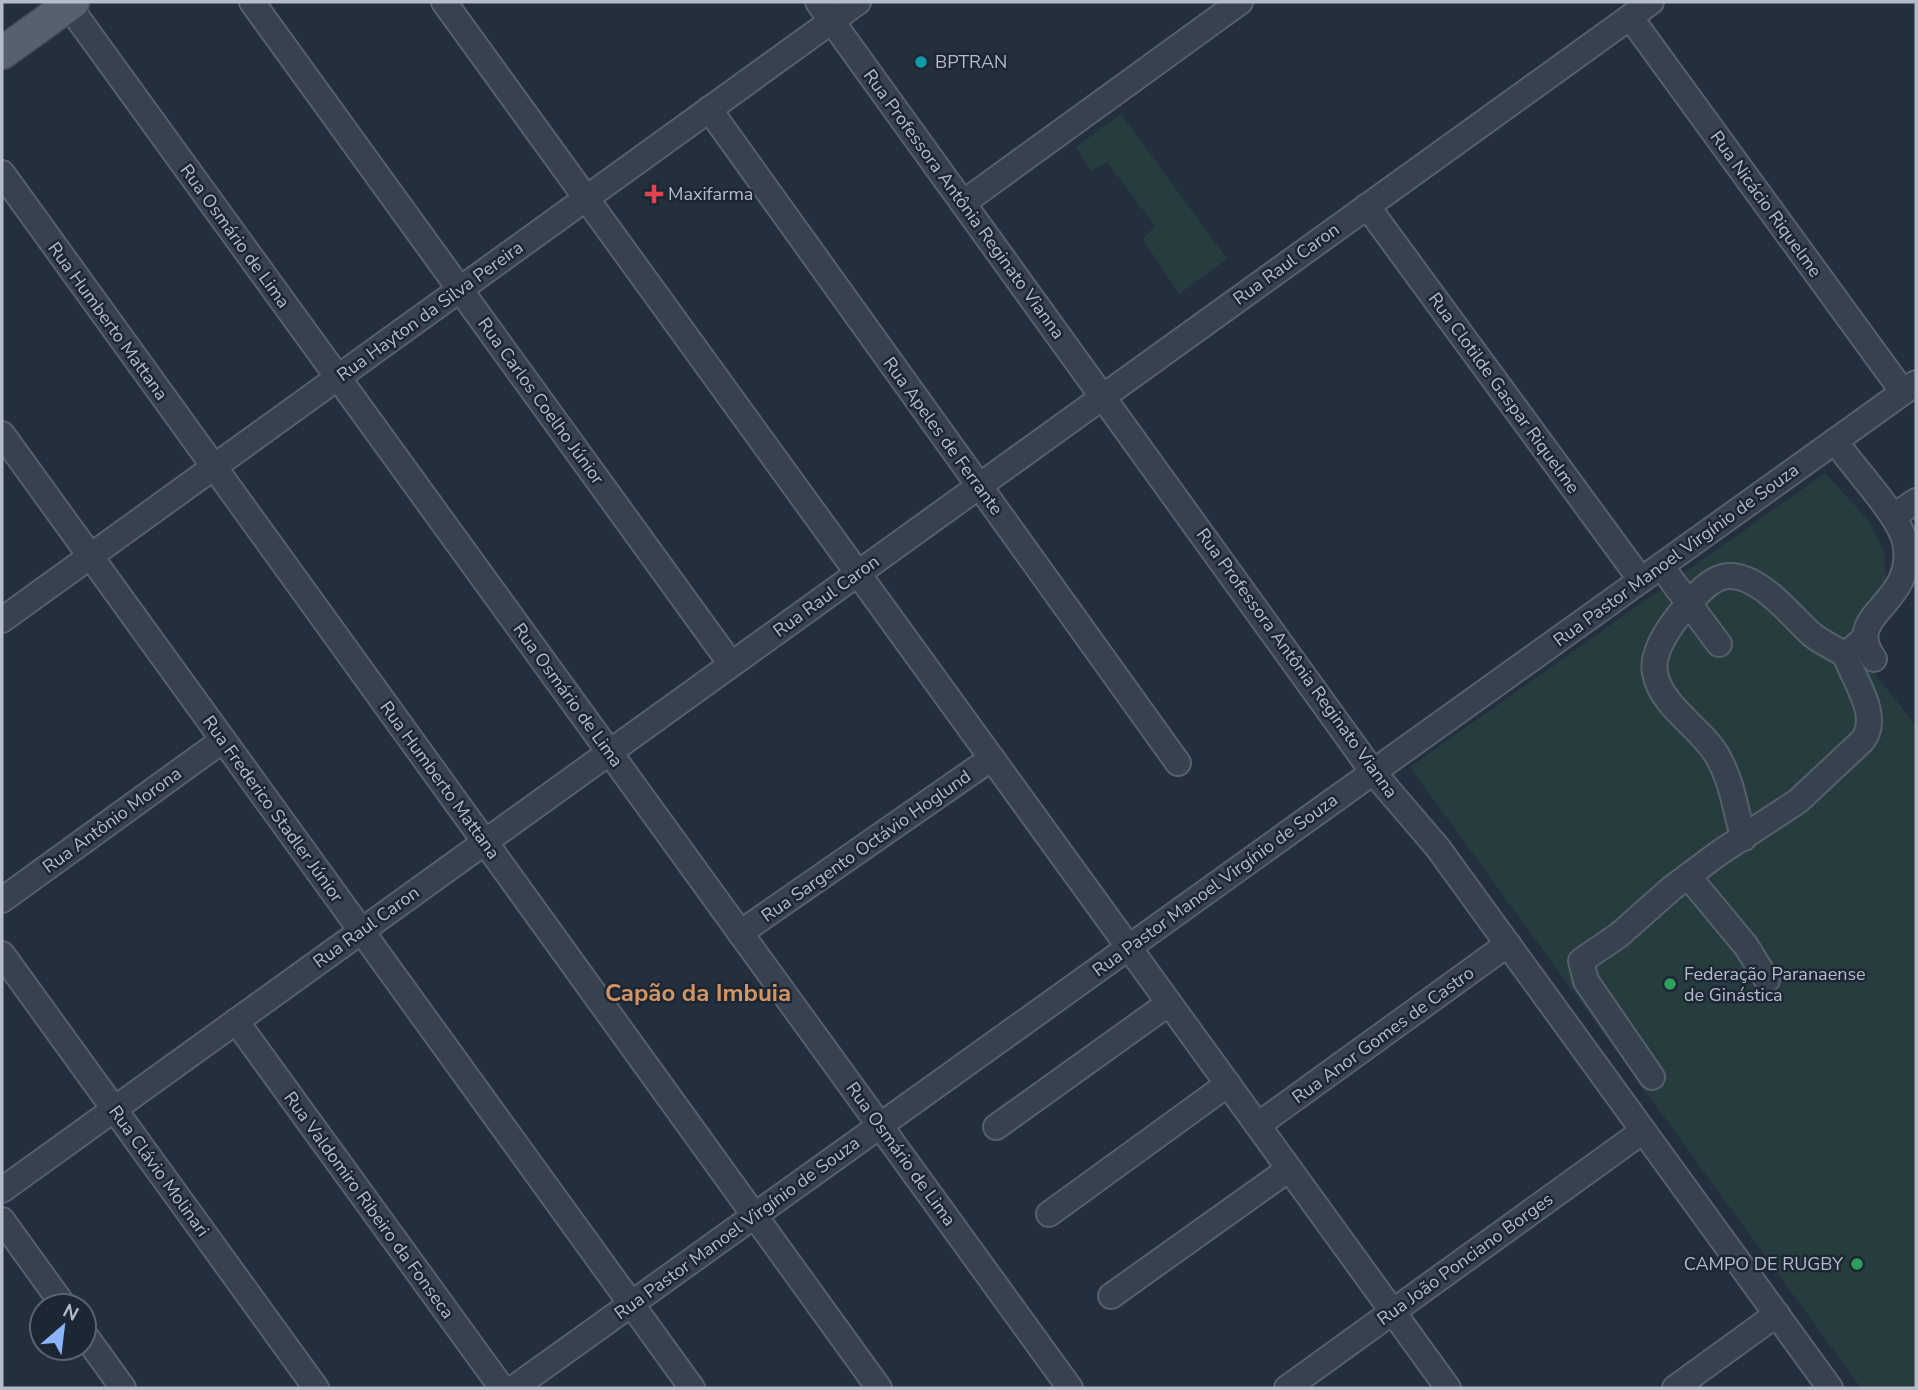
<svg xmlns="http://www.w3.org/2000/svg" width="1918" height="1390" font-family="'Nunito Sans',sans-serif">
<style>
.green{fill:#263c3f}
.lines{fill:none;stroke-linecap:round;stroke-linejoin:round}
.minor-casing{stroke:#565f6c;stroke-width:28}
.major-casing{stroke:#414a57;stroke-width:35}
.minor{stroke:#38414e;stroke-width:24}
.major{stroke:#56606e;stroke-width:32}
.culture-dot{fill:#0f9aa8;stroke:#1d2633;stroke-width:2.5}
.health-dot{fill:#e0444e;stroke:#1d2633;stroke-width:2.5}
.leisure-dot{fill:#2e9e5b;stroke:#1d2633;stroke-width:2.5}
.labels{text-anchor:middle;stroke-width:5;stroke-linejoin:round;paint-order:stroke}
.poi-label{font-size:18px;fill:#b4bcc9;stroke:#1d2633;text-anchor:start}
.street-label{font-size:18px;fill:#b4bcc9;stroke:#1d2633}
.district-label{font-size:24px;font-weight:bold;fill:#d59563;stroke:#1d2633}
</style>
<rect width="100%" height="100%" fill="#242f3e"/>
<g class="green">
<path d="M1121,114L1227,259L1179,294L1143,239L1155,226L1107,162L1091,171L1076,147Z"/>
<path d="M1825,473L1869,521L1885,554L1886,581L1875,604L1872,670L1916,726V1388H1861L1410,767Z"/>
</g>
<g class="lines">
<g class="minor-casing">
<g id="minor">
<path d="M66,2L1070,1388"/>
<path d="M252,2L731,664"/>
<path d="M444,2L1448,1388"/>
<path d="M818,2L1373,772L1438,848L1830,1388"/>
<path d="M1630,17L1903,392"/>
<path d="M709,109L1178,763"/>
<path d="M2,173L879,1388"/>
<path d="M963,203L1240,2"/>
<path d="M1367,206L1641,580"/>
<path d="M2,434L692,1388"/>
<path d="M1835,441C1853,467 1899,515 1905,542C1918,605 1840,613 1874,659"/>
<path d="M1894,516L1916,501"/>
<path d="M1661,566L1719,644"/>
<path d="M2,620L858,2"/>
<path d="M1744,838C1734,808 1734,786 1718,757C1702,728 1661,707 1655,673C1651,654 1668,629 1679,615C1690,602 1709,577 1728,576C1758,574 1790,614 1809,632C1819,642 1834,647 1845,655"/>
<path d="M1688,876L1746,946L1767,980"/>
<path d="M2,900L223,740"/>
<path d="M740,933L992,758"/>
<path d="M2,954L316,1388"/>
<path d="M236,1021L502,1388"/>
<path d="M1652,1077L1586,981L1581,961L1619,935L1672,888L1719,853L1798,801L1862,741C1882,718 1854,680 1845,655L1864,639"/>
<path d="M1258,1125L1508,944"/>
<path d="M996,1127L1169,1003"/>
<path d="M2,1190L1651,2"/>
<path d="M1049,1214L1228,1084"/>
<path d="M2,1220L64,1306"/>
<path d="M1111,1296L1289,1169"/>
<path d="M84,1334L123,1388"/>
<path d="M514,1388L1916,383"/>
<path d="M1287,1388L1643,1131"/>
<path d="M1675,1388L1777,1314"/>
</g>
</g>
<g class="major-casing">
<path id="major" d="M2,53L73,2"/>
</g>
<use href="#minor" class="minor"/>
<use href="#major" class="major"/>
</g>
<circle class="culture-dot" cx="921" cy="62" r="7"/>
<path class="health-dot" d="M650.5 183.5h7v7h7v7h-7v7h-7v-7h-7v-7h7z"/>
<g class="leisure-dot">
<circle cx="1670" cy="984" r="7"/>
<circle cx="1857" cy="1264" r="7"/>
</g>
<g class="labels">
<g class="poi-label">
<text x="935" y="68">BPTRAN</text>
<text x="668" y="200">Maxifarma</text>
<text x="1684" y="980">Federação Paranaense<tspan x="1684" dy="21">de Ginástica</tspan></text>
<text x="1843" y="1270" text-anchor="end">CAMPO DE RUGBY</text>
</g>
<g class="street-label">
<text transform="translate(964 204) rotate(54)" y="6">Rua Professora Antônia Reginato Vianna</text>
<text transform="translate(1766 204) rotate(54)" y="6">Rua Nicácio Riquelme</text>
<text transform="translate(235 236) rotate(54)" y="6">Rua Osmário de Lima</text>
<text transform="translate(1286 264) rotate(-36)" y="6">Rua Raul Caron</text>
<text transform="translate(430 311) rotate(-36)" y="6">Rua Hayton da Silva Pereira</text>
<text transform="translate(108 321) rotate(54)" y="6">Rua Humberto Mattana</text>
<text transform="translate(1504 393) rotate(54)" y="6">Rua Clotilde Gaspar Riquelme</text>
<text transform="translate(541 401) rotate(54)" y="6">Rua Carlos Coelho Júnior</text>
<text transform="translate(943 436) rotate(54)" y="6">Rua Apeles de Ferrante</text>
<text transform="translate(1676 555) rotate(-36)" y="6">Rua Pastor Manoel Virgínio de Souza</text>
<text transform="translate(826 596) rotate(-36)" y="6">Rua Raul Caron</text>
<text transform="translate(1297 663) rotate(54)" y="6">Rua Professora Antônia Reginato Vianna</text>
<text transform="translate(568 695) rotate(54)" y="6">Rua Osmário de Lima</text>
<text transform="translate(440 780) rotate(54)" y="6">Rua Humberto Mattana</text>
<text transform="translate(273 809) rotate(54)" y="6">Rua Frederico Stadler Júnior</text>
<text transform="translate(112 820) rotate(-36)" y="6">Rua Antônio Morona</text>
<text transform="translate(866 846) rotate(-35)" y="6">Rua Sargento Octávio Hoglund</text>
<text transform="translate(1215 885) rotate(-36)" y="6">Rua Pastor Manoel Virgínio de Souza</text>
<text transform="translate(366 927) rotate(-36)" y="6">Rua Raul Caron</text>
<text transform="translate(1383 1035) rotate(-36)" y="6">Rua Anor Gomes de Castro</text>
<text transform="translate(901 1154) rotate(54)" y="6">Rua Osmário de Lima</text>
<text transform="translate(159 1171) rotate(54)" y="6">Rua Clávio Molinari</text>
<text transform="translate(369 1205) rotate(54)" y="6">Rua Valdomiro Ribeiro da Fonseca</text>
<text transform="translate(737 1228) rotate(-36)" y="6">Rua Pastor Manoel Virgínio de Souza</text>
<text transform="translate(1465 1259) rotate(-36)" y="6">Rua João Ponciano Borges</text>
</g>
<g class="district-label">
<text x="698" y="1001">Capão da Imbuia</text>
</g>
</g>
<rect width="1918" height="1390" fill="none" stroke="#b4bcc9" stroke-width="7"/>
<g transform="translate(63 1327) rotate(28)"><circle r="33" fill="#1d2633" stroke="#59626f" stroke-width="2"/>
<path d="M0-5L12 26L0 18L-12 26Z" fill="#8ab4f8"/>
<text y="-10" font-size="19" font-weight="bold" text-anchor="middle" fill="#b4bcc9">N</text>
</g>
</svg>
